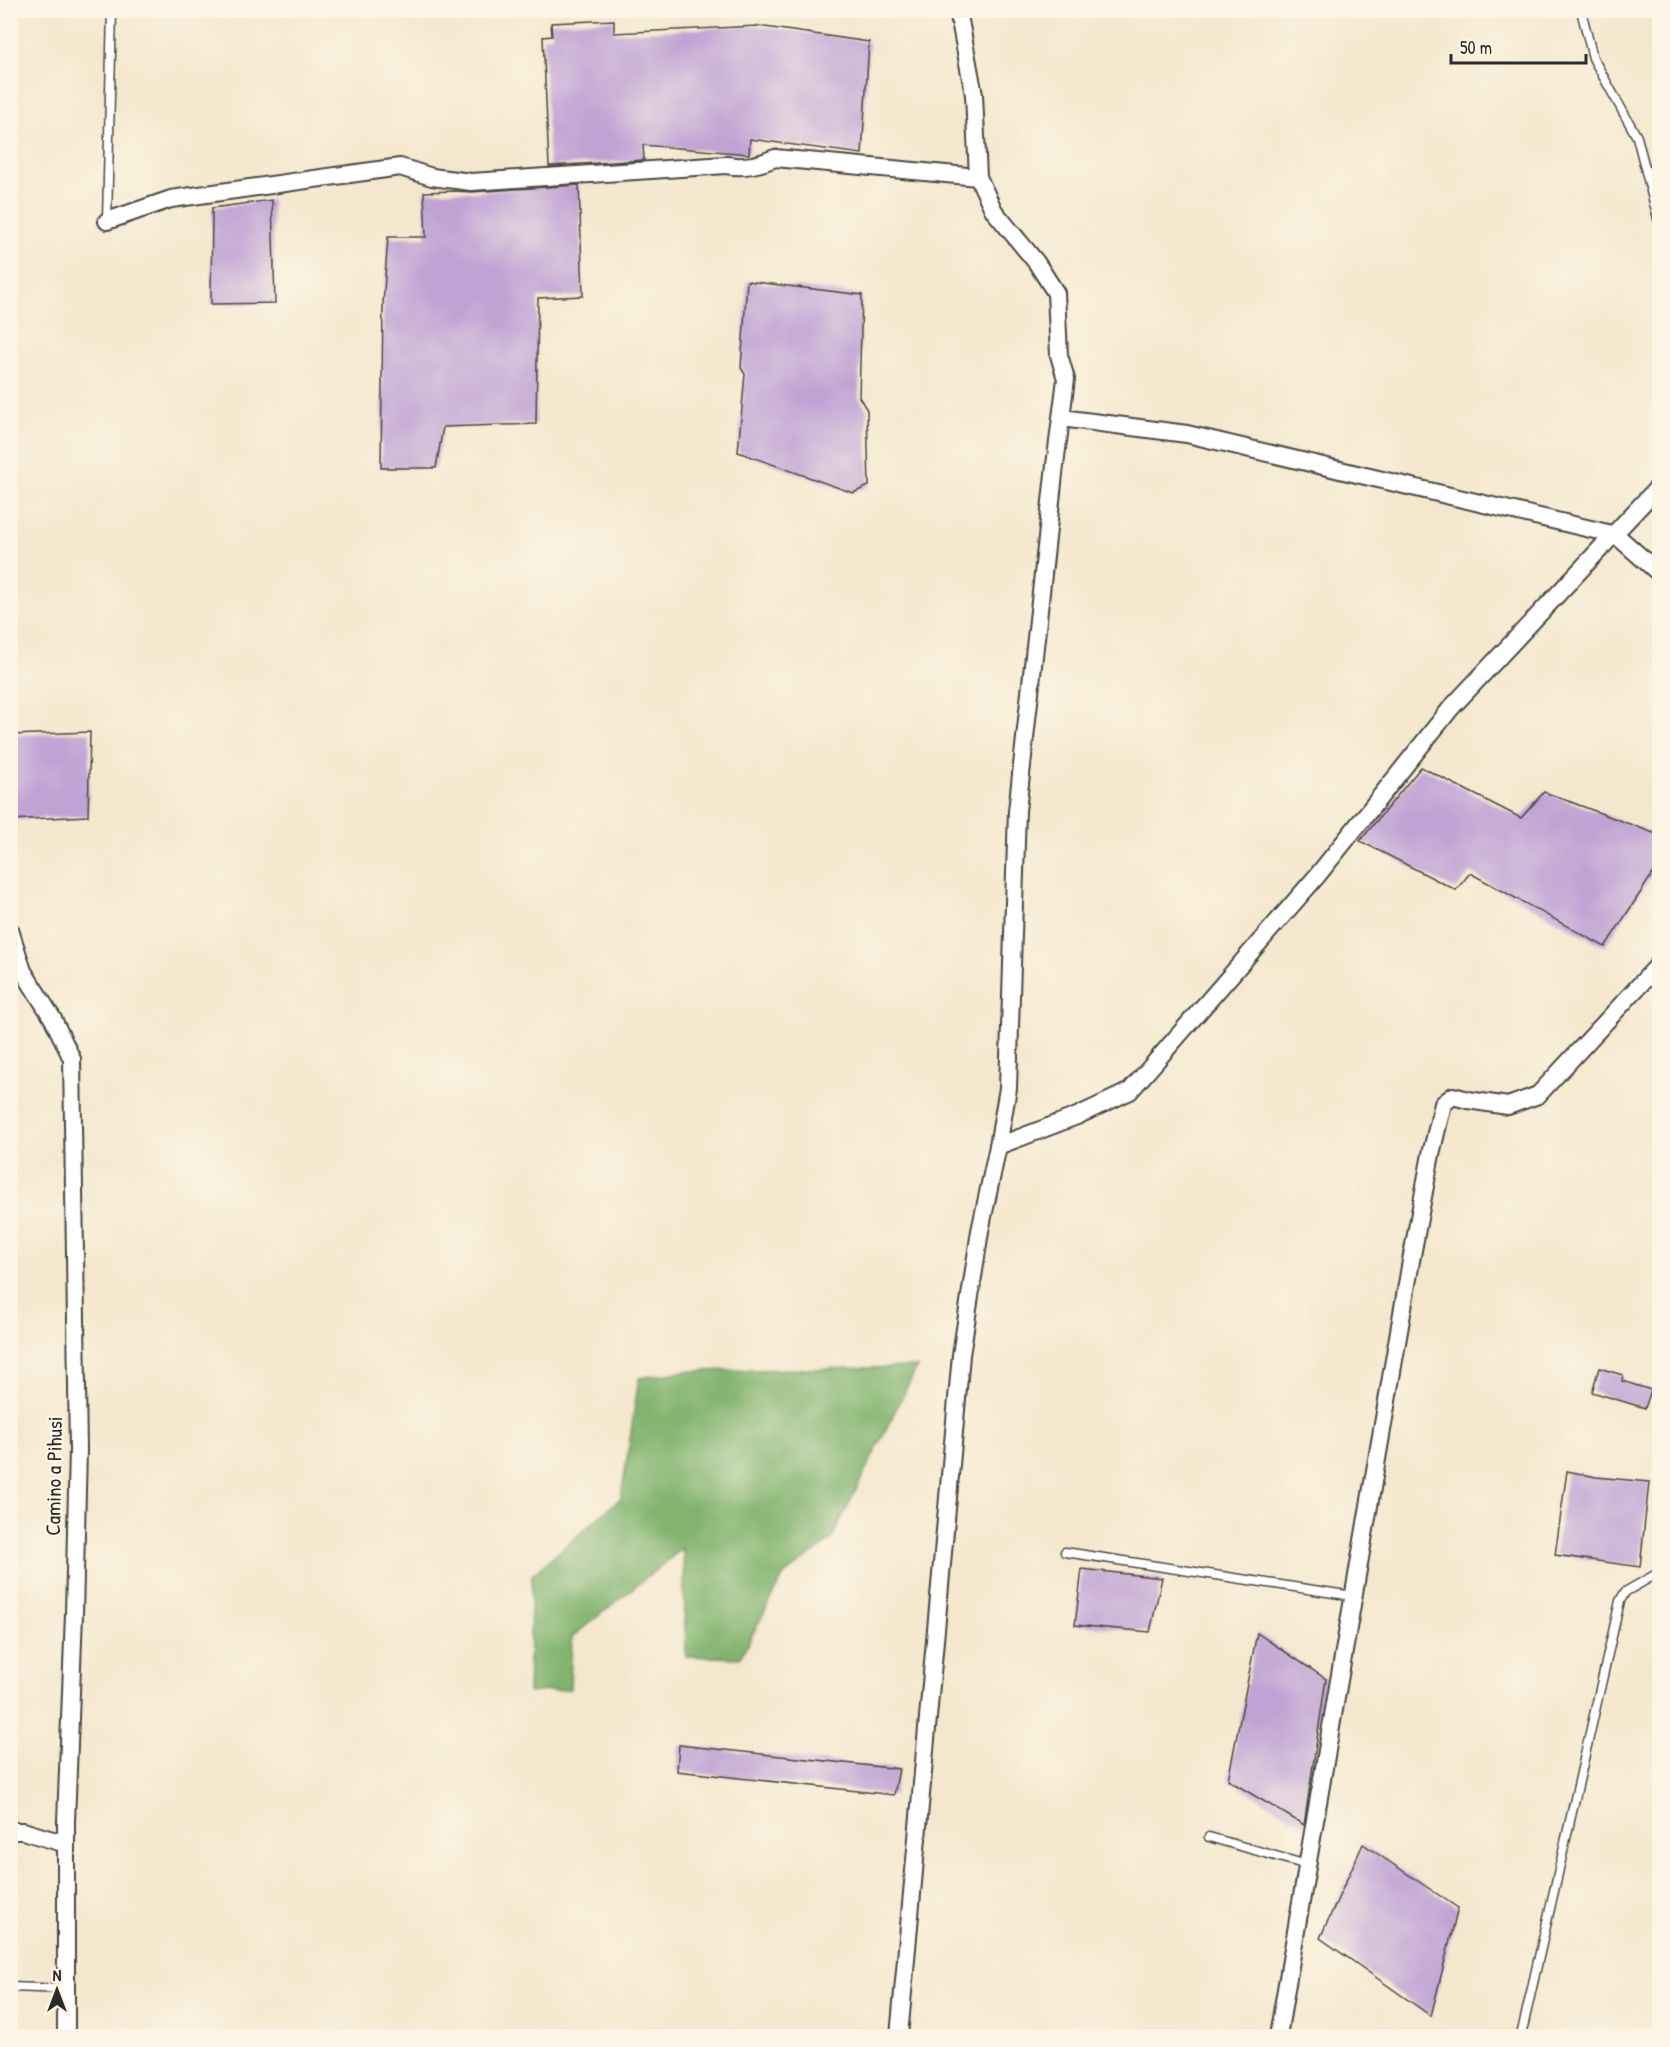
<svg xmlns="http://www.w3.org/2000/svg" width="1670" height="2047" font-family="'Patrick Hand',sans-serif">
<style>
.forest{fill:#82b46f;stroke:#56704d;stroke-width:1.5}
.building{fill:#c0a3d4}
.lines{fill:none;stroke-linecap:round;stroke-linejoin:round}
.service-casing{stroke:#494743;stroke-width:11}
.minor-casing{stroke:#494743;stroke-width:20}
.service{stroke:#fff;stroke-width:8}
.minor{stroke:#fff;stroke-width:16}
.labels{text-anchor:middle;stroke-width:5;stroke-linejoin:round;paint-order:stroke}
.street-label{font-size:21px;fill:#2b2b2b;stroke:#fcf5e5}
</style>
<rect width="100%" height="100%" fill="#fcf5e5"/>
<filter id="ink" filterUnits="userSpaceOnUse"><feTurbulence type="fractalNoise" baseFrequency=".0167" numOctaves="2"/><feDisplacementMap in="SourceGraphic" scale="12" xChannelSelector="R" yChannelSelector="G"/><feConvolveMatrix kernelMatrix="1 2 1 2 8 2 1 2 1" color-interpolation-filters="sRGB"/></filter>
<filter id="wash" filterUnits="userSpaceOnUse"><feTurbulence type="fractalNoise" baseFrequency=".008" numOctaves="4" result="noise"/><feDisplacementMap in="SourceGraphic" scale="24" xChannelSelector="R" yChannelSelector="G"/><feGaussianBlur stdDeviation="1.35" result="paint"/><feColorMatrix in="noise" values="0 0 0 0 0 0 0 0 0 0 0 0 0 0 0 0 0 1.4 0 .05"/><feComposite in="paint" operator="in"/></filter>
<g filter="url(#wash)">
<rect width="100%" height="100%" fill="#f4e7cd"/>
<path class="forest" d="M917,1367L831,1540L784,1575L740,1658L686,1656L683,1548L572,1637L570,1689L528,1693L532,1575L621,1498L639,1378L688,1371Z"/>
<g id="blocks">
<g class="building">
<path d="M614,20V33L758,26L869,42L862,154L750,139L749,154L643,145L644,160L549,166L543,37L552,36L551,23Z"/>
<path d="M579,185L583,296L538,298L536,424L443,427L436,468H381L383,304L388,237H426L424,192L455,191L472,192Z"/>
<path d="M272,200L275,303L211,304L212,208Z"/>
<path d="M747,281L862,295L859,397L867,410L869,486L853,493L738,452L745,374L741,368Z"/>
<path d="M90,732L88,816L10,820V735Z"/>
<path d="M1421,767L1521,818L1544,792L1659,835V864L1605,947L1470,873L1456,890L1360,841Z"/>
<path d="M1599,1368L1623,1375L1622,1381L1651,1390L1645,1408L1592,1392Z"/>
<path d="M1567,1471L1596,1477L1649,1482L1640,1567L1555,1555Z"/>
<path d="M1082,1569L1162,1578L1150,1632L1075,1625Z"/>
<path d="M1257,1633L1326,1679L1304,1825L1228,1780Z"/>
<path d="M679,1745L899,1769L894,1795L677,1771Z"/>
<path d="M1363,1844L1458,1908L1431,2016L1320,1938Z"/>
</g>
</g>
</g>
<g filter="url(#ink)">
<use href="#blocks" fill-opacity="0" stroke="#494743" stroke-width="1.5"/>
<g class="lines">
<g class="service-casing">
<g id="service">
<path d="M1581,10L1593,58L1637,137L1660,226"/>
<path d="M107,221L112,10"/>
<path d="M1065,1552L1353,1596"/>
<path d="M1209,1837L1307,1865"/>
<path d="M10,1987L66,1989"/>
<path d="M1521,2036L1620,1601L1625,1592L1660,1572"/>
</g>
</g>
<g class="minor-casing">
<g id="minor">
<path d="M107,221L171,199L400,167L432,177L471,182L726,165C745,168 758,165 775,158L978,177"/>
<path d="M1061,418L1187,434L1616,535L1660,574"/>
<path d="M10,930L23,971L53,1019L72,1059L78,1450L74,1614L66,1822V2036"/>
<path d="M998,1146L1077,1116L1130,1091L1317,876L1451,708L1660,485"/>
<path d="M10,1831H23L66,1844"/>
<path d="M899,2036L961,1355L980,1231L998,1146L1008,1088L1017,811L1055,465L1066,379L1059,355L1056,293L1036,262L994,211L978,177L974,95L958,10"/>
<path d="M1278,2036L1411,1261L1431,1154L1443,1104L1453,1096L1468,1100L1508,1106L1538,1095L1660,963"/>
</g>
</g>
<use href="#service" class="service"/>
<use href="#minor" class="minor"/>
</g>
</g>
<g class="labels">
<g class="street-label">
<text transform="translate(54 1476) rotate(-89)" y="7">Camino a Pihusi</text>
</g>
</g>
<rect width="1670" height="2047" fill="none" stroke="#fcf5e5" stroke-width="36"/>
<g transform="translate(57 1990)" stroke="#fcf5e5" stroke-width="4.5" paint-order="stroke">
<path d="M0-4.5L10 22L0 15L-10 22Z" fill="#2b2b2b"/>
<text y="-9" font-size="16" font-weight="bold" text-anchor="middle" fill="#2b2b2b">N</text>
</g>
<path d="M1451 54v9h135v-9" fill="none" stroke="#2b2b2b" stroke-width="3"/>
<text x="1460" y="54" font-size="18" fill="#2b2b2b" stroke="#fcf5e5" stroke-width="4.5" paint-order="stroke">50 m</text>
</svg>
